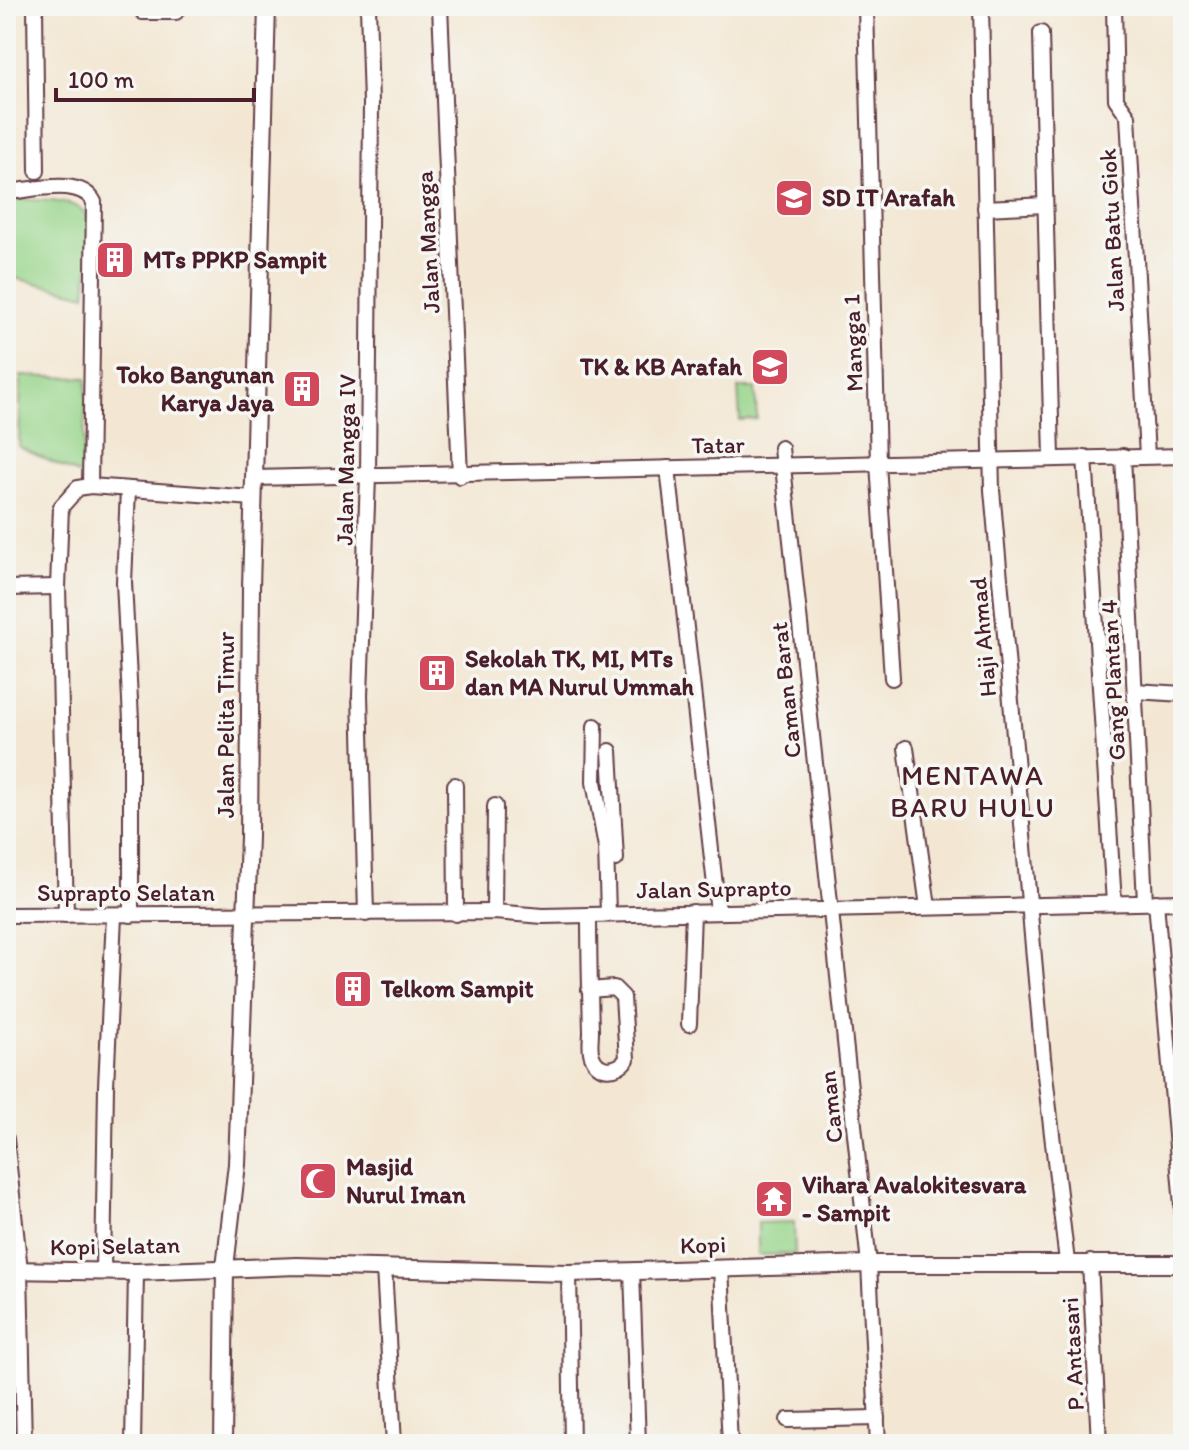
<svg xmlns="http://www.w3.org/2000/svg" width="1189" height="1450" font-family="Itim,sans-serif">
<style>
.green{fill:#96d489;stroke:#707a5a;stroke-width:2}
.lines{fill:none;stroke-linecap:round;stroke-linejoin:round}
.minor-casing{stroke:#633d44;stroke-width:18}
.tertiary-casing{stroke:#633d44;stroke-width:20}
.minor{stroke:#fff;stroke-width:14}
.tertiary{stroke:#fff;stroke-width:16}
.labels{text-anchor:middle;stroke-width:7;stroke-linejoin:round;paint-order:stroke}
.poi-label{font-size:24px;font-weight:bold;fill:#4a1f2b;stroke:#f6f6f2;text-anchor:start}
.street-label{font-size:24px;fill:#4a1f2b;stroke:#f6f6f2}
.quarter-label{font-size:28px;letter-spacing:2px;fill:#4a1f2b;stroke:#f6f6f2}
</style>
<rect width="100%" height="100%" fill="#f6f6f2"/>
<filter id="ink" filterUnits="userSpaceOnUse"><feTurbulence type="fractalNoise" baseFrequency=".0125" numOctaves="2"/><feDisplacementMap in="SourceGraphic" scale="16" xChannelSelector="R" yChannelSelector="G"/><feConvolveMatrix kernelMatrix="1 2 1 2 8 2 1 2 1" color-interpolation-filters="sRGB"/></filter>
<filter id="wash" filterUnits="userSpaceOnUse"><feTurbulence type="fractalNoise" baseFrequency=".006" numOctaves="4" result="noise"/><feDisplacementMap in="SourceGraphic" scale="32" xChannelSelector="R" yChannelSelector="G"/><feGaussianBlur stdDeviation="1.8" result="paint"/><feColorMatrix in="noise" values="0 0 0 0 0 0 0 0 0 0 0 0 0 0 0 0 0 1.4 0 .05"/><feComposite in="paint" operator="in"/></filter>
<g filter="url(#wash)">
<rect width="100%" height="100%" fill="#f3e7d3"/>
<g class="green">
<path d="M6,199C104,202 93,202 86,295L6,276Z"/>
<path d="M21,376L87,378L82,476L19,447Z"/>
<path d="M738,388H755L757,419L740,420Z"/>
<path d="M794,1222L795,1254L758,1255V1223Z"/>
</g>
</g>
<g filter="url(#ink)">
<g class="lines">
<g class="minor-casing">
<g id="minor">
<path d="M35,6L37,171"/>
<path d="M139,6L143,12H176"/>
<path d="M440,6L460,476"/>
<path d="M866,6L878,463L892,678"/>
<path d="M981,6L992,490L1043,1058L1067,1262"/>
<path d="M1114,6L1116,99L1128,116L1147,456"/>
<path d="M1041,33L1052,458"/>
<path d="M6,192C31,191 80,176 94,202L90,486"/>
<path d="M985,208L1045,205"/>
<path d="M781,448L869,1264L878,1444"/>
<path d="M1123,456L1145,902"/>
<path d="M1085,457L1114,903"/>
<path d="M668,468L718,912"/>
<path d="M254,478L1183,456"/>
<path d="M128,490L124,582L131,720V915"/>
<path d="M6,588L58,587"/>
<path d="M1135,691L1183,694"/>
<path d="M595,726L594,782L606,847L608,914"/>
<path d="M906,748L928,907"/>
<path d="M610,751L616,859"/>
<path d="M455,785L456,914"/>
<path d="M1156,902L1183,1217"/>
<path d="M494,912L495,806"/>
<path d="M366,914L360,695L368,477L371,103L368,6"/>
<path d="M6,915L494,912L543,916L1183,902"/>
<path d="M66,915L58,587L61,507L78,488L90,486L253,498"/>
<path d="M589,915C589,954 590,992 591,1031C591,1040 589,1048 592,1056C598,1073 617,1072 627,1059L623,997L614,988L589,990"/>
<path d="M689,1024L693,912"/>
<path d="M6,1139L20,1270L24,1444"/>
<path d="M1090,1262L1099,1444"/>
<path d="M384,1268L394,1444"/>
<path d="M721,1268L730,1444"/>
<path d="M103,1271L106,1086L114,916"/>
<path d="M632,1271L638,1444"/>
<path d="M569,1273L572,1444"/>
<path d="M788,1420L877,1418"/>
<path d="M133,1444L136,1272"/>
</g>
</g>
<g class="tertiary-casing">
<g id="tertiary">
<path d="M6,1270L136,1272L297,1266L569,1273L869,1264H1183"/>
<path d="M223,1444L225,1267L237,1164L249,837L251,588L267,6"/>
</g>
</g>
<use href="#minor" class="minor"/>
<use href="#tertiary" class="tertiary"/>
</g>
</g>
<defs>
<g id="school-square" transform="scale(2)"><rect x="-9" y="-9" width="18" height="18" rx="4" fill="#d1495b" stroke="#f6f6f2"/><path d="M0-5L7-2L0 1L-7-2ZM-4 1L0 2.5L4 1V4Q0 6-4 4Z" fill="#fff"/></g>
<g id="building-square" transform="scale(2)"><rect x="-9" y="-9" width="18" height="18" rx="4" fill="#d1495b" stroke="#f6f6f2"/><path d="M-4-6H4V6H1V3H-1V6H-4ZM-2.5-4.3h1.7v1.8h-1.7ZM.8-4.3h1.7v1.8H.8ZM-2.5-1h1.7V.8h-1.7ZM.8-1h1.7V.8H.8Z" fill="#fff"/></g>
<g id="mosque-square" transform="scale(2)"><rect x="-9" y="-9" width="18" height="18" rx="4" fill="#d1495b" stroke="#f6f6f2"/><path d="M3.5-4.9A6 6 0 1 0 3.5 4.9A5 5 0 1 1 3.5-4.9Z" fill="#fff"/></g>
<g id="temple-square" transform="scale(2)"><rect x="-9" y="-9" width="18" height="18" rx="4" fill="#d1495b" stroke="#f6f6f2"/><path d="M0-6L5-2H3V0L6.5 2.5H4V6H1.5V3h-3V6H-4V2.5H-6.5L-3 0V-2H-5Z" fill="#fff"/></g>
</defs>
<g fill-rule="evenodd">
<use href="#school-square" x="794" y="198"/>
<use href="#building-square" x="115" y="260"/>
<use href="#school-square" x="770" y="367"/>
<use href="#building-square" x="302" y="389"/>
<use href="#building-square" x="437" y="673"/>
<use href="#building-square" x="353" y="989"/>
<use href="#mosque-square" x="318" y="1181"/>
<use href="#temple-square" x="774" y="1199"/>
</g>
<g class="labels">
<g class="poi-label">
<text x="822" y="206">SD IT Arafah</text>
<text x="143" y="268">MTs PPKP Sampit</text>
<text x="742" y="375" text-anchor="end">TK &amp; KB Arafah</text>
<text x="274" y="383" text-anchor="end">Toko Bangunan<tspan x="274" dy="28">Karya Jaya</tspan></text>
<text x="465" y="667">Sekolah TK, MI, MTs<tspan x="465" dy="28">dan MA Nurul Ummah</tspan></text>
<text x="381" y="997">Telkom Sampit</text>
<text x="346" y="1175">Masjid<tspan x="346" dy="28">Nurul Iman</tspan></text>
<text x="802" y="1193">Vihara Avalokitesvara<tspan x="802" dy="28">- Sampit</tspan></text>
</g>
<g class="street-label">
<text transform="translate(1112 230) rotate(-93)" y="8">Jalan Batu Giok</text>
<text transform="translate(428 242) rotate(-93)" y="8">Jalan Mangga</text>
<text transform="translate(853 343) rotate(-92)" y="8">Mangga 1</text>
<text transform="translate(718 445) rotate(-1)" y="8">Tatar</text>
<text transform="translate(346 460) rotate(-89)" y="8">Jalan Mangga IV</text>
<text transform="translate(983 637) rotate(-95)" y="8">Haji Ahmad</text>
<text transform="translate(1113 680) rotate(-93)" y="8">Gang Plantan 4</text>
<text transform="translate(786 690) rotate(-96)" y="8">Caman Barat</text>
<text transform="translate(226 725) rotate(-90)" y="8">Jalan Pelita Timur</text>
<text transform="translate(714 889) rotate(-1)" y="8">Jalan Suprapto</text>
<text x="126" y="901">Suprapto Selatan</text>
<text transform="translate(831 1107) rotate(-96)" y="8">Caman</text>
<text transform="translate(703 1245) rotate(-2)" y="8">Kopi</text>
<text transform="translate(115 1246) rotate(-1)" y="8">Kopi Selatan</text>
<text transform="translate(1073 1354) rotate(-93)" y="8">P. Antasari</text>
</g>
<g class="quarter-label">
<text x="973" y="785">MENTAWA<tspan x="973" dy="32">BARU HULU</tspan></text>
</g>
</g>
<rect width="1189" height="1450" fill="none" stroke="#f6f6f2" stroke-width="32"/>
<path d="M56 88v12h198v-12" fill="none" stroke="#4a1f2b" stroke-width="4"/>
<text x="68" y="88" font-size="24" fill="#4a1f2b" stroke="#f6f6f2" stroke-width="6" paint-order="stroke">100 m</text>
</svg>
